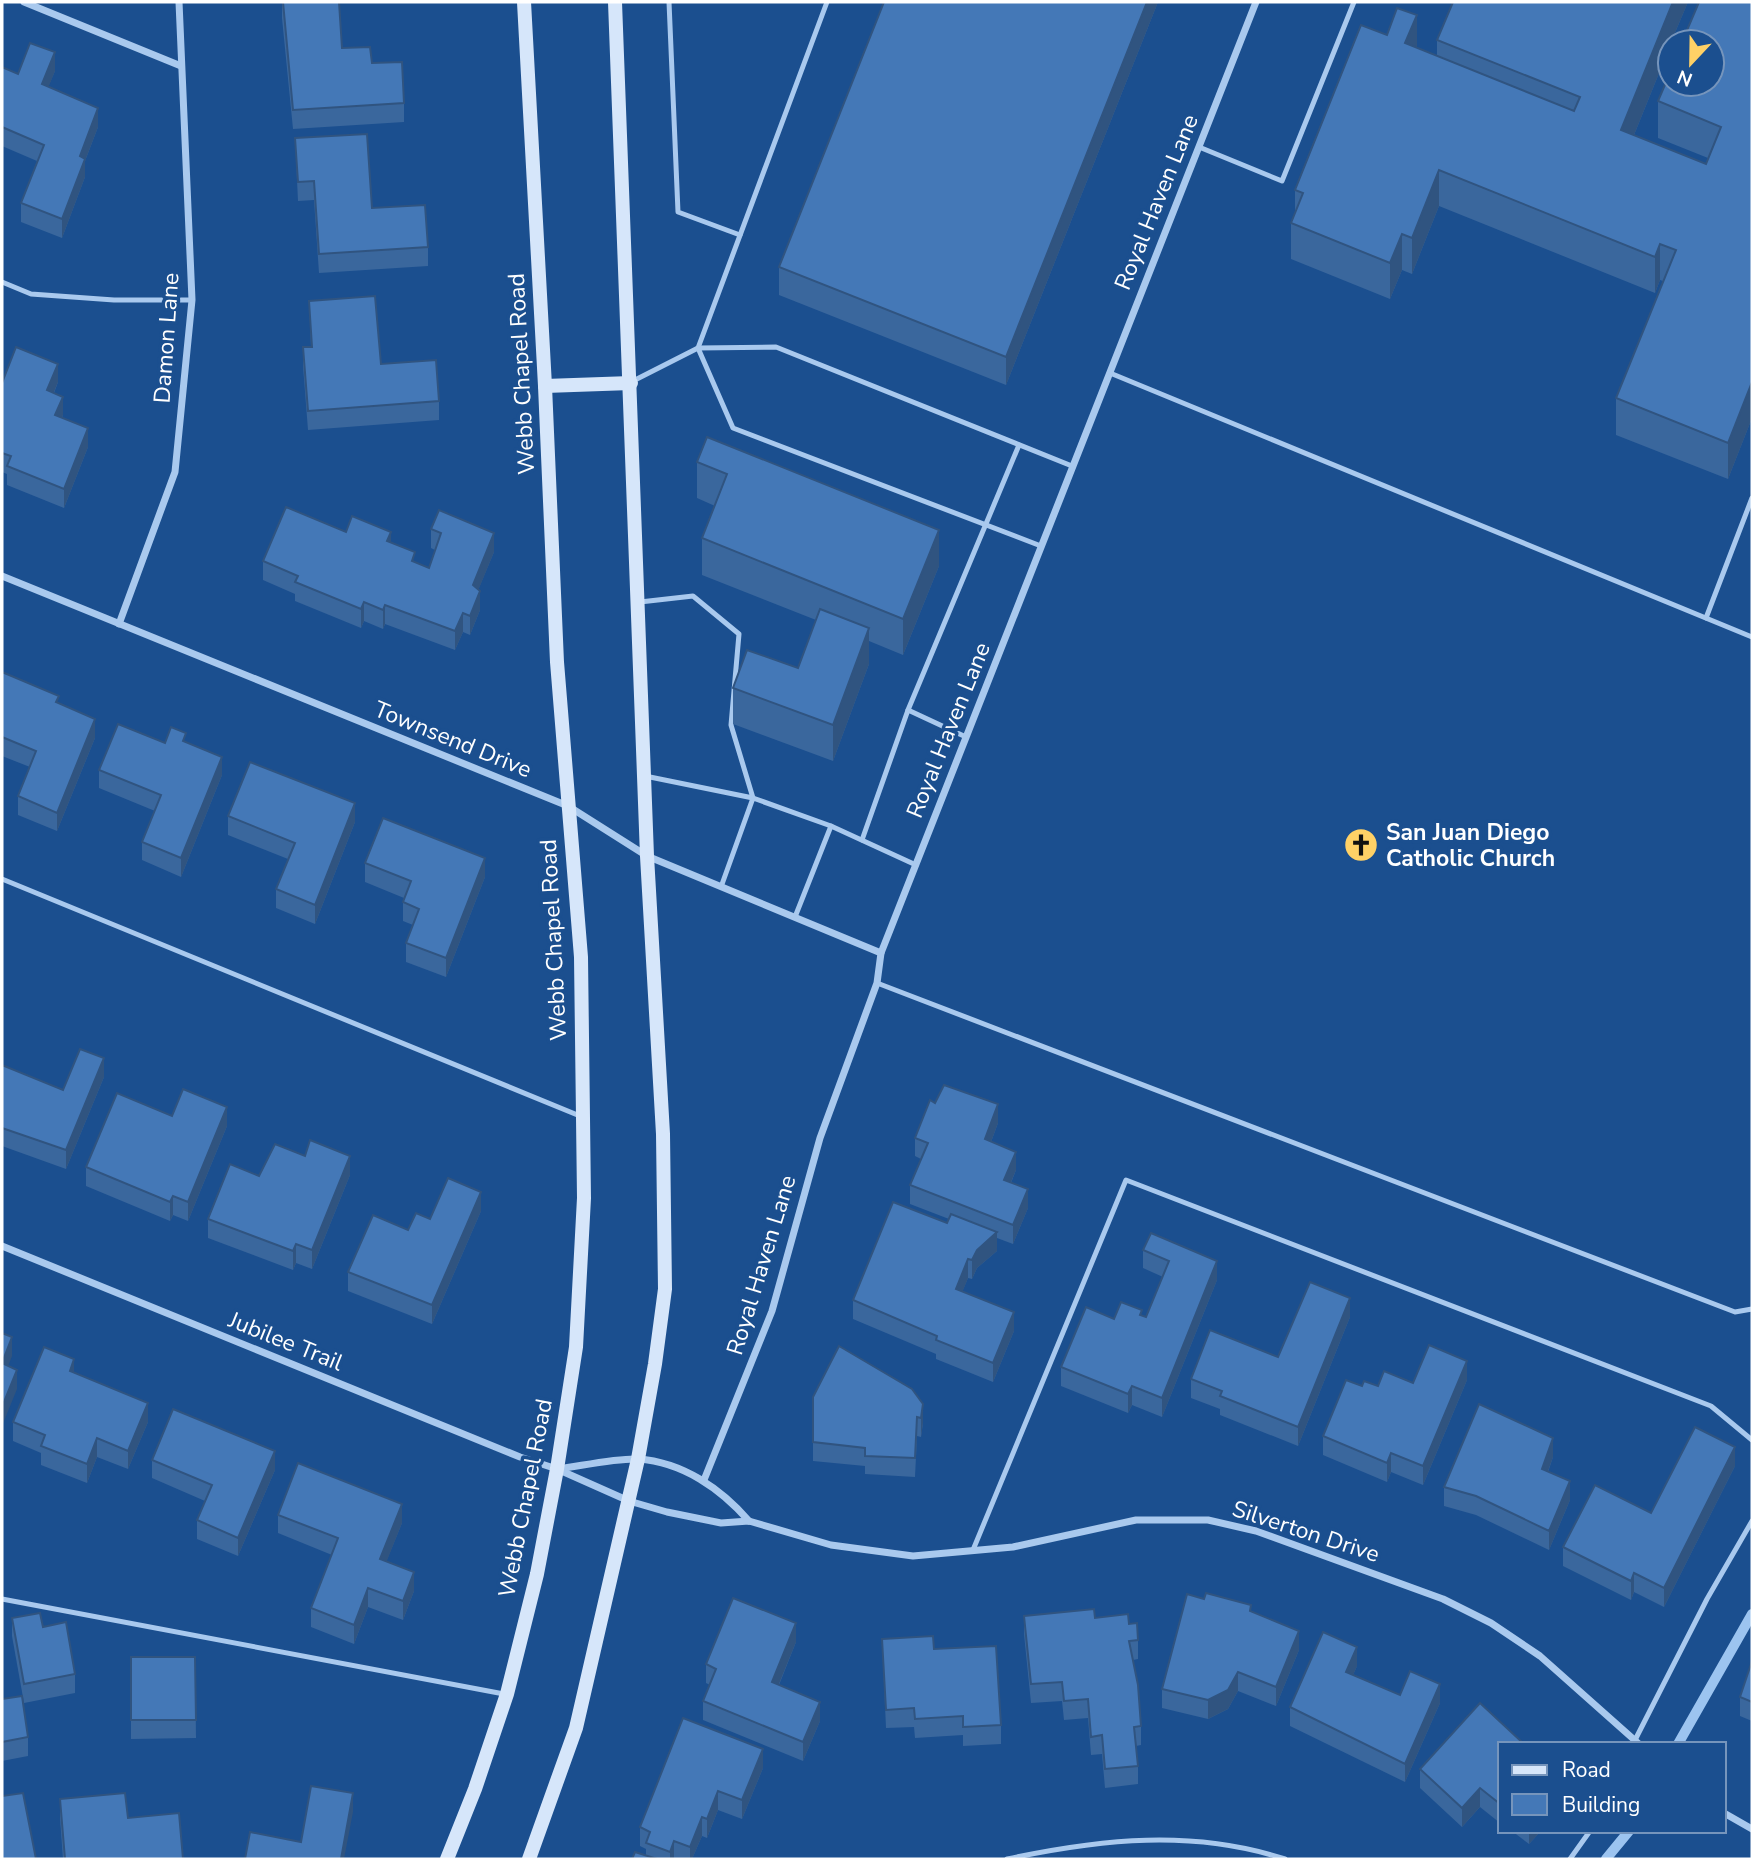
<svg xmlns="http://www.w3.org/2000/svg" width="1754" height="1861" font-family="'Nunito Sans',sans-serif">
<style>
.lines{fill:none;stroke-linecap:round;stroke-linejoin:round}
.stream{stroke:#9cc4f0;stroke-width:10}
.lane{stroke:#a9c9ee;stroke-width:5}
.street{stroke:#a9c9ee;stroke-width:7}
.secondary{stroke:#d6e6fa;stroke-width:14}
.wall{fill:#3a679d}
.shaded-wall{fill:#305480}
.building{fill:#4478b7;stroke:#305480;stroke-width:2}
.labels{text-anchor:middle;stroke-width:7;stroke-linejoin:round;paint-order:stroke}
.street-label{font-size:23px;fill:#fff;stroke:#1b4f8f}
.poi-label{font-size:23px;font-weight:bold;fill:#fff;stroke:#1b4f8f;text-anchor:start}
</style>
<rect width="100%" height="100%" fill="#1b4f8f"/>
<g class="lines">
<g class="stream">
<path d="M1678,1744L1752,1614"/>
<path d="M1606,1859L1629,1831"/>
</g>
<g class="lane">
<path d="M669,2L678,212L740,235"/>
<path d="M1199,147L1282,181L1354,2"/>
<path d="M2,282L31,294L114,300H192"/>
<path d="M1110,373L1752,637"/>
<path d="M631,382L698,348L827,2"/>
<path d="M1041,546L733,428L698,348L776,347L1072,466"/>
<path d="M640,602L693,596L739,634L731,725L753,798L645,776"/>
<path d="M1706,618L1752,498"/>
<path d="M908,710L1019,445"/>
<path d="M862,840L908,710L966,737"/>
<path d="M2,879L580,1116"/>
<path d="M721,887L753,798L831,826L916,865"/>
<path d="M795,917L831,826"/>
<path d="M877,983L1735,1312L1752,1309"/>
<path d="M973,1550L1126,1180L1711,1406L1752,1440"/>
<path d="M2,1599L504,1694"/>
<path d="M1633,1744L1707,1599L1752,1521"/>
<path d="M1007,1859C1101,1839 1192,1829 1285,1859"/>
<path d="M1570,1859L1590,1831"/>
</g>
<g class="street">
<path d="M24,2L181,66"/>
<path d="M2,576L568,806L647,856L881,953"/>
<path d="M119,624L175,472L192,300L179,2"/>
<path d="M2,1246L520,1457L557,1469L629,1501L667,1512L721,1523L749,1521L831,1545L913,1556L1013,1547L1136,1520H1208L1256,1531L1443,1599L1491,1623L1540,1656L1639,1744"/>
<path d="M558,1469C581,1466 616,1458 638,1459C683,1462 721,1489 749,1521"/>
<path d="M704,1480L772,1311L820,1138L877,983L881,953L1256,2"/>
<path d="M1724,1813L1752,1829"/>
</g>
<g class="secondary">
<path d="M545,386L631,383"/>
<path d="M447,1859L475,1789L507,1694L537,1574L557,1469L576,1347L584,1198L581,957L557,662L545,386L524,2"/>
<path d="M529,1859L576,1728L638,1459L655,1364L665,1289L663,1134L647,856L615,2"/>
</g>
</g>
<g class="wall">
<path d="M282,2L342,48L372,63L404,103V122L293,129L282,18Z"/>
<path d="M884,2H1158L1006,385L779,295V267Z"/>
<path d="M1688,2L1671,42H1670V46L1634,135L1706,164L1708,158L1658,138V101L1752,2V418L1728,479L1616,435V398L1663,281L1660,280L1655,293L1439,206L1412,274L1402,270L1390,299L1291,259V223L1295,213V190L1417,48L1437,56V40Z"/>
<path d="M2,67L18,74L55,71L48,87L98,127L85,161V177L62,238L21,222V203L37,161L2,146Z"/>
<path d="M295,138L372,208L428,247V266L319,273L314,200L298,201Z"/>
<path d="M309,301L381,364L439,401V420L308,430L303,366V347H311Z"/>
<path d="M58,382L54,393L63,415L62,418L88,447L64,508L7,485V474L2,472V383Z"/>
<path d="M707,437L939,566L903,655L869,641V664L833,761L733,724V688L798,668L816,620L702,575V538L715,506L697,498V462Z"/>
<path d="M431,529L494,552L478,590L480,610L470,635L463,632L455,650L385,624L383,629L364,621L361,628L295,601V594L263,580V561L346,532L391,543L415,562L429,568L435,550L431,548Z"/>
<path d="M2,672L59,703L95,738L57,831L18,815V796L30,767L2,756Z"/>
<path d="M186,742L222,775L181,877L142,860V842L155,811L99,788V770L165,743Z"/>
<path d="M228,816L355,822L315,924L276,908V889L288,859L228,835Z"/>
<path d="M365,863L485,877L446,977L406,962V943L413,925L403,921V902L404,898L365,882Z"/>
<path d="M2,1065L63,1090L104,1077L66,1169L2,1146Z"/>
<path d="M172,1116L227,1126L188,1221L173,1215L170,1221L86,1186V1167Z"/>
<path d="M998,1123L991,1142L1016,1170L1011,1183L1028,1208L1013,1244L997,1238V1251L977,1268L972,1279L968,1278L962,1292L1014,1331L993,1382L936,1359V1354L853,1319V1300L947,1223L949,1219L910,1204V1185L921,1159L915,1156V1138Z"/>
<path d="M350,1175L312,1269L296,1263L293,1270L208,1238V1219L259,1176Z"/>
<path d="M481,1211L432,1324L348,1291V1272L408,1230L430,1219Z"/>
<path d="M1143,1250L1217,1280L1162,1417L1132,1405L1128,1413L1061,1386V1367L1114,1319L1142,1316L1146,1317L1163,1277L1143,1268Z"/>
<path d="M1350,1317L1298,1446L1220,1415V1409L1191,1398V1379L1278,1357Z"/>
<path d="M74,1373L148,1422L128,1469L97,1457L87,1483L41,1465V1453L13,1441V1422Z"/>
<path d="M1467,1380L1423,1485L1391,1472L1387,1482L1323,1455V1436L1362,1386Z"/>
<path d="M912,1389L923,1423L921,1437L917,1436L915,1477L865,1474V1466L813,1461V1397Z"/>
<path d="M1553,1457L1548,1472L1570,1500L1549,1550L1476,1515L1444,1506V1487Z"/>
<path d="M152,1460L275,1470L238,1556L197,1539V1520L205,1501L152,1478Z"/>
<path d="M1735,1466L1664,1607L1634,1592L1631,1600L1563,1566V1547L1651,1513Z"/>
<path d="M278,1515L402,1523L386,1562L414,1591L403,1620L368,1607L354,1644L311,1627V1608L332,1555L278,1533Z"/>
<path d="M1251,1611L1299,1650L1276,1706L1238,1691L1228,1709L1208,1719L1162,1708V1689Z"/>
<path d="M1024,1616L1129,1624L1138,1640V1659L1133,1660L1141,1726V1745L1136,1746L1138,1766V1784L1105,1788L1102,1754L1091,1755L1088,1718L1064,1720L1062,1701L1031,1703L1024,1634Z"/>
<path d="M12,1618L43,1627L75,1674V1693L24,1703L12,1636Z"/>
<path d="M882,1639L934,1649L1001,1725V1744L963,1746V1735L915,1738L914,1727L886,1728Z"/>
<path d="M796,1642L779,1685L820,1721L803,1761L703,1720V1701L710,1685L706,1683V1664Z"/>
<path d="M131,1657H195L196,1738L131,1739Z"/>
<path d="M1752,1661V1721L1740,1716V1697Z"/>
<path d="M1357,1666L1353,1675L1400,1695L1440,1703L1405,1782L1290,1726V1707Z"/>
<path d="M2,1699L28,1737V1756L2,1761Z"/>
<path d="M1500,1744V1823L1480,1807L1462,1827L1420,1788V1769Z"/>
<path d="M763,1768L742,1819L718,1810L707,1838L702,1836L692,1859H632L646,1855V1849L640,1846V1827Z"/>
<path d="M60,1799L128,1818L183,1859H63L60,1818Z"/>
<path d="M1512,1831H1541L1529,1844Z"/>
</g>
<g class="shaded-wall">
<path d="M1147,2H1158L1006,385V357Z"/>
<path d="M1673,2H1688L1671,42H1670V46L1621,167V130Z"/>
<path d="M1417,15V52L1405,43Z"/>
<path d="M55,52V71L42,103V84Z"/>
<path d="M98,108V127L85,161V177L62,238V219L80,156Z"/>
<path d="M1439,170V206L1412,274V238Z"/>
<path d="M1402,234V270L1390,299V263Z"/>
<path d="M1660,244V280L1655,293V257Z"/>
<path d="M58,364V382L47,409V390Z"/>
<path d="M1752,382V418L1728,479V443Z"/>
<path d="M63,397V415L55,434V415Z"/>
<path d="M88,428V447L64,508V489Z"/>
<path d="M939,530V566L903,655V619Z"/>
<path d="M391,532V551L387,541Z"/>
<path d="M494,533V552L473,603V585Z"/>
<path d="M480,591V610L470,635V616Z"/>
<path d="M364,602V621L361,628V609Z"/>
<path d="M385,605V624L383,629V610Z"/>
<path d="M463,613V632L455,650V631Z"/>
<path d="M869,628V664L833,761V725Z"/>
<path d="M95,719V738L57,831V813Z"/>
<path d="M222,757V775L181,877V858Z"/>
<path d="M355,803V822L315,924V905Z"/>
<path d="M485,858V877L446,977V958Z"/>
<path d="M104,1058V1077L66,1169V1150Z"/>
<path d="M998,1104V1123L985,1158V1139Z"/>
<path d="M227,1107V1126L188,1221V1202Z"/>
<path d="M1016,1152V1170L1004,1199V1180Z"/>
<path d="M350,1156V1175L312,1269V1250Z"/>
<path d="M1028,1189V1208L1013,1244V1225Z"/>
<path d="M481,1192V1211L432,1324V1305Z"/>
<path d="M173,1196V1215L170,1221V1202Z"/>
<path d="M997,1232V1251L977,1268L972,1279V1260L977,1250Z"/>
<path d="M296,1244V1263L293,1270V1251Z"/>
<path d="M968,1259V1278L956,1308V1289Z"/>
<path d="M1217,1261V1280L1162,1417V1398Z"/>
<path d="M1350,1298V1317L1298,1446V1427Z"/>
<path d="M1014,1312V1331L993,1382V1363Z"/>
<path d="M12,1337V1356L2,1382V1363Z"/>
<path d="M74,1359V1378L70,1371Z"/>
<path d="M1467,1361V1380L1423,1485V1466Z"/>
<path d="M17,1370V1389L2,1426V1407Z"/>
<path d="M1132,1386V1405L1128,1413V1394Z"/>
<path d="M148,1403V1422L128,1469V1451Z"/>
<path d="M923,1404V1423L921,1437V1418Z"/>
<path d="M97,1438V1457L87,1483V1464Z"/>
<path d="M1553,1438V1457L1542,1488V1469Z"/>
<path d="M1735,1447V1466L1664,1607V1588Z"/>
<path d="M275,1451V1470L238,1556V1538Z"/>
<path d="M1391,1453V1472L1387,1482V1463Z"/>
<path d="M1570,1481V1500L1549,1550V1531Z"/>
<path d="M402,1504V1523L380,1578V1559Z"/>
<path d="M414,1572V1591L403,1620V1601Z"/>
<path d="M1634,1573V1592L1631,1600V1581Z"/>
<path d="M368,1588V1607L354,1644V1625Z"/>
<path d="M796,1623V1642L772,1701V1682Z"/>
<path d="M1299,1631V1650L1276,1706V1687Z"/>
<path d="M1357,1647V1666L1346,1691V1672Z"/>
<path d="M1238,1672V1691L1228,1709L1208,1719V1700Z"/>
<path d="M1440,1684V1703L1405,1782V1764Z"/>
<path d="M820,1702V1721L803,1761V1742Z"/>
<path d="M763,1749V1768L742,1819V1800Z"/>
<path d="M1480,1788V1807L1462,1827V1808Z"/>
<path d="M718,1791V1810L707,1838V1819Z"/>
<path d="M353,1793V1812L344,1859H341Z"/>
<path d="M702,1817V1836L692,1859H690V1847Z"/>
<path d="M1529,1831H1541L1529,1844Z"/>
<path d="M674,1841V1859H670V1852Z"/>
</g>
<g class="building">
<path d="M283,2H339L342,48L370,47L372,63L402,62L404,103L293,110Z"/>
<path d="M884,2H1147L1006,357L779,267Z"/>
<path d="M1453,2H1673L1621,130L1706,164L1721,127L1658,101L1670,73V84H1712V42H1682L1699,2H1752V382L1728,443L1616,398L1676,250L1660,244L1655,257L1439,170L1412,238L1402,234L1390,263L1291,223L1303,193L1295,190L1361,25L1387,35L1397,8L1417,15L1405,43L1574,111L1580,97L1437,40Z"/>
<path d="M30,43L55,52L42,84L98,108L80,156L85,159L62,219L21,203L44,145L2,127V67L18,74Z"/>
<path d="M367,134L372,208L425,205L428,247L319,254L314,181L298,182L295,138Z"/>
<path d="M375,296L381,364L436,360L439,401L308,411L303,347H312L309,301Z"/>
<path d="M16,347L58,364L47,390L63,397L55,415L88,428L64,489L7,466L11,456L2,453V383Z"/>
<path d="M707,437L939,530L903,619L702,538L727,474L697,462Z"/>
<path d="M286,507L346,532L352,516L391,532L387,541L415,552L412,561L429,568L441,533L431,529L439,510L494,533L473,585L480,591L470,616L463,613L455,631L385,605L383,610L364,602L361,609L295,582L298,576L263,561Z"/>
<path d="M820,609L869,628L833,725L733,688L747,650L798,668Z"/>
<path d="M2,672L59,696L56,702L95,719L57,813L18,796L36,751L2,737Z"/>
<path d="M118,724L165,743L171,727L186,733L183,741L222,757L181,858L142,842L161,795L99,770Z"/>
<path d="M250,762L355,803L315,905L276,889L295,843L228,816Z"/>
<path d="M383,818L485,858L446,958L406,943L419,909L403,902L411,881L365,863Z"/>
<path d="M80,1049L104,1058L66,1150L2,1128V1065L63,1090Z"/>
<path d="M944,1085L998,1104L985,1139L1016,1152L1004,1180L1028,1189L1013,1225L910,1185L928,1143L915,1138L930,1100L935,1103Z"/>
<path d="M183,1089L227,1107L188,1202L173,1196L170,1202L86,1167L117,1093L172,1116Z"/>
<path d="M310,1140L350,1156L312,1250L296,1244L293,1251L208,1219L230,1164L259,1176L275,1144L305,1156Z"/>
<path d="M448,1178L481,1192L432,1305L348,1272L373,1215L408,1230L416,1213L430,1219Z"/>
<path d="M893,1202L947,1223L951,1214L997,1232L977,1250L972,1260L968,1259L956,1289L1014,1312L993,1363L936,1340L937,1336L853,1300Z"/>
<path d="M1151,1233L1217,1261L1162,1398L1132,1386L1128,1394L1061,1367L1086,1307L1114,1319L1121,1302L1142,1310L1140,1315L1146,1317L1169,1261L1143,1250Z"/>
<path d="M1310,1282L1350,1298L1298,1427L1220,1396L1222,1391L1191,1379L1210,1330L1278,1357Z"/>
<path d="M2,1333L12,1337L2,1363L17,1370L2,1407Z"/>
<path d="M1429,1345L1467,1361L1423,1466L1391,1453L1387,1463L1323,1436L1346,1380L1362,1386L1364,1381L1378,1386L1384,1371L1413,1383Z"/>
<path d="M839,1346L912,1389L923,1404L921,1418L917,1417L915,1458L865,1456V1448L813,1442V1397Z"/>
<path d="M44,1347L74,1359L70,1371L148,1403L128,1451L97,1438L87,1464L41,1446L45,1435L13,1422Z"/>
<path d="M1479,1404L1553,1438L1542,1469L1570,1481L1549,1531L1476,1496L1444,1487Z"/>
<path d="M173,1409L275,1451L238,1538L197,1520L212,1485L152,1460Z"/>
<path d="M1695,1427L1735,1447L1664,1588L1634,1573L1631,1581L1563,1547L1595,1485L1651,1513Z"/>
<path d="M298,1463L402,1504L380,1559L414,1572L403,1601L368,1588L354,1625L311,1608L338,1538L278,1515Z"/>
<path d="M1206,1593L1251,1605L1250,1611L1299,1631L1276,1687L1238,1672L1228,1690L1208,1700L1162,1689L1187,1594L1204,1599Z"/>
<path d="M733,1598L796,1623L772,1682L820,1702L803,1742L703,1701L716,1669L706,1664Z"/>
<path d="M1094,1609L1095,1618L1128,1614L1129,1624L1137,1623L1138,1640L1129,1641L1138,1685L1141,1726L1134,1727L1138,1766L1105,1769L1102,1735L1091,1737L1088,1699L1064,1701L1062,1682L1031,1684L1024,1616Z"/>
<path d="M40,1613L43,1627L66,1622L75,1674L24,1684L12,1618Z"/>
<path d="M1323,1632L1357,1647L1346,1672L1400,1695L1410,1671L1440,1684L1405,1764L1290,1707Z"/>
<path d="M933,1636L934,1649L996,1646L1001,1725L963,1727V1716L915,1719L914,1708L886,1710L882,1639Z"/>
<path d="M131,1657H195L196,1720H131Z"/>
<path d="M1752,1661V1702L1740,1697Z"/>
<path d="M22,1696L28,1737L2,1742V1699Z"/>
<path d="M1480,1703L1524,1744H1500V1804L1480,1788L1462,1808L1420,1769Z"/>
<path d="M683,1718L763,1749L742,1800L718,1791L707,1819L702,1817L690,1847L674,1841L670,1852L646,1843L650,1832L640,1827Z"/>
<path d="M311,1786L353,1793L341,1859H245L250,1832L301,1842Z"/>
<path d="M23,1793L36,1859H2V1796Z"/>
<path d="M125,1793L128,1818L179,1813L183,1859H65L60,1799Z"/>
<path d="M635,1852L657,1859H632Z"/>
</g>
<defs>
<g id="church-disc" transform="scale(1.75)"><circle r="9.5" fill="#ffd166" stroke="#1b4f8f"/><path d="M-1.2-6h2.4v3.5h3.3v2.4h-3.3V6h-2.4V-.1h-3.3v-2.4h3.3Z" fill="#111"/></g>
</defs>
<g fill-rule="evenodd">
<use href="#church-disc" x="1361" y="845"/>
</g>
<g class="labels">
<g class="street-label">
<text transform="translate(1156 202) rotate(-68)" y="8">Royal Haven Lane</text>
<text transform="translate(166 338) rotate(-86)" y="8">Damon Lane</text>
<text transform="translate(521 374) rotate(-93)" y="8">Webb Chapel Road</text>
<text transform="translate(948 730) rotate(-68)" y="8">Royal Haven Lane</text>
<text transform="translate(453 739) rotate(22)" y="8">Townsend Drive</text>
<text transform="translate(553 940) rotate(-93)" y="8">Webb Chapel Road</text>
<text transform="translate(761 1265) rotate(-73)" y="8">Royal Haven Lane</text>
<text transform="translate(286 1341) rotate(22)" y="8">Jubilee Trail</text>
<text transform="translate(525 1498) rotate(-79)" y="8">Webb Chapel Road</text>
<text transform="translate(1306 1531) rotate(18)" y="8">Silverton Drive</text>
</g>
<g class="poi-label">
<text x="1386" y="840">San Juan Diego<tspan x="1386" dy="26">Catholic Church</tspan></text>
</g>
</g>
<rect width="1754" height="1861" fill="none" stroke="#ffffff" stroke-width="7"/>
<rect x="1498" y="1742" width="228" height="91" fill="#1b4f8f" stroke="#7695bc" stroke-width="2"/>
<rect x="1512" y="1765" width="35" height="10" fill="#d6e6fa" stroke="#7695bc" stroke-width="2"/>
<text x="1562" y="1777" font-size="21" fill="#ffffff">Road</text>
<rect x="1512" y="1794" width="35" height="21" fill="#4478b7" stroke="#7695bc" stroke-width="2"/>
<text x="1562" y="1812" font-size="21" fill="#ffffff">Building</text>
<g transform="translate(1691 63) rotate(202)"><circle r="33" fill="#1b4f8f" stroke="#7695bc" stroke-width="2"/>
<path d="M0-5L12 26L0 18L-12 26Z" fill="#ffd166"/>
<text y="-10" font-size="19" font-weight="bold" text-anchor="middle" fill="#ffffff">N</text>
</g>
</svg>
